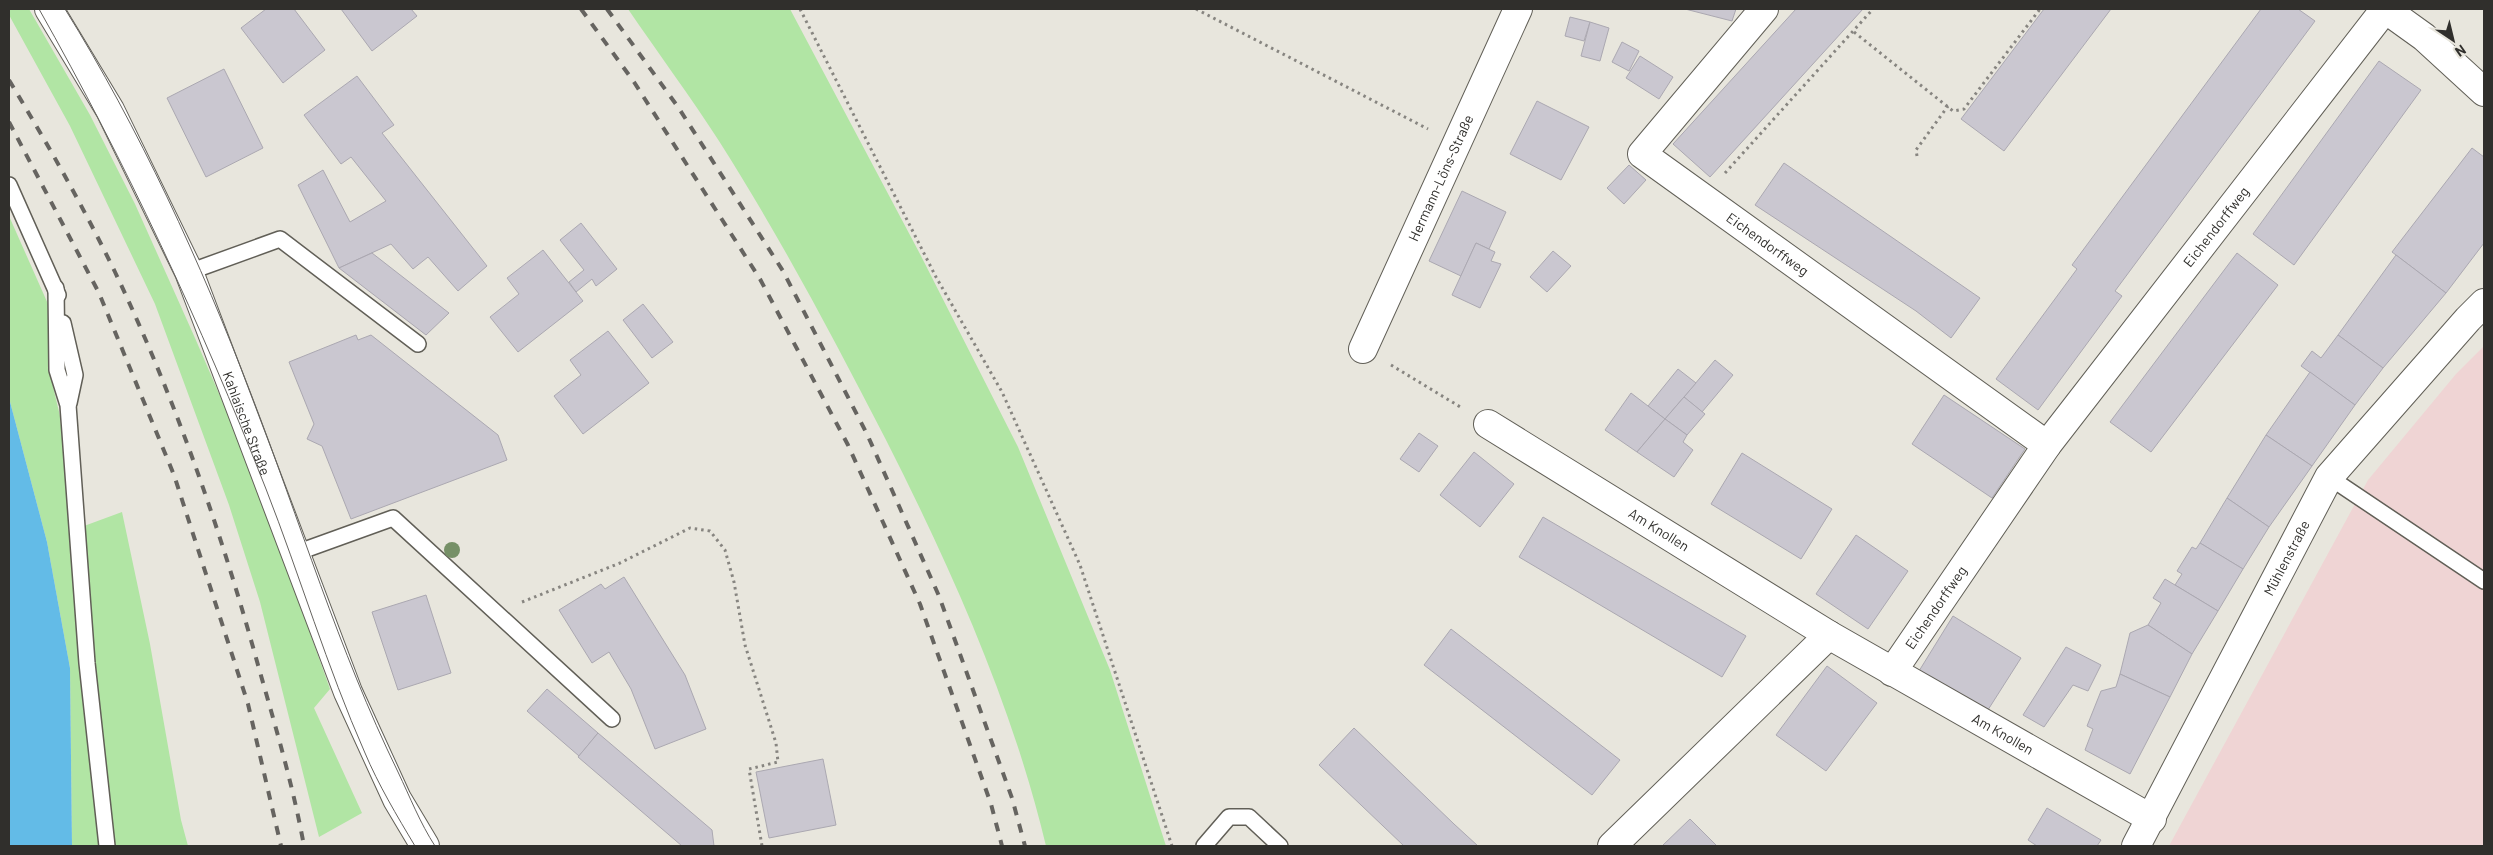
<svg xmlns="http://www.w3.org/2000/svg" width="2493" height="855" font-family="Barlow,sans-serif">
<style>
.industrial{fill:#efd4d4}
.green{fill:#b1e5a4}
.water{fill:#63bbe7}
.building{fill:#cac7d0;stroke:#aba8b1}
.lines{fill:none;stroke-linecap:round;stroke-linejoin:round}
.lane-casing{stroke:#615f57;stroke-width:18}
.street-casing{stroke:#615f57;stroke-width:30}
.secondary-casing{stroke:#615f57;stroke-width:30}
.path{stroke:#878580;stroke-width:3;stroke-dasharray:2.5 4;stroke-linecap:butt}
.lane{stroke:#fff;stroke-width:15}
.street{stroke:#fff;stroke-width:28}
.secondary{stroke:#fff;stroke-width:28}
.tram{stroke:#666460;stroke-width:1}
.rail{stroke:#666460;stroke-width:4;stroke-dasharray:9 9;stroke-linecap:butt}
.tree{fill:#769067}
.labels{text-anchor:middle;stroke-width:4;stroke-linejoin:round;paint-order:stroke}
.street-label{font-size:14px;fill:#302f2c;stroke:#e8e6dd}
</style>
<rect width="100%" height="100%" fill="#e8e6dd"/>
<path class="industrial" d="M2484,346V846H2169L2368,480L2456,374Z"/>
<g class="green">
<path d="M9,9H29L90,115L135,204L195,338L252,470L330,689L314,708L362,813L319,837L260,602L229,505L155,304L70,126L9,15Z"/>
<path d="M628,9H790L920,254L1018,447L1110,670L1166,846H1046C1012,704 951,568 885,438C833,337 780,237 719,141C690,96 658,53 628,9Z"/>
<path d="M9,216L48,304L50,374L60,416L70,531L87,663L95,661L84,526L122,512L150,644L181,820L188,846H72L70,668L47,542L9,398Z"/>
</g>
<path class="water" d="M9,398L47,542L70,668L72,846H9Z"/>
<g class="building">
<path d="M266,9H294L325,50L283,83L241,28Z"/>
<path d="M341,9H411L417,16L372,51Z"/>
<path d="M1685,9H1736L1732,21Z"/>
<path d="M1796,9H1863L1710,177L1673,144Z"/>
<path d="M2044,9H2111L2004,151L1961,119Z"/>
<path d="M2261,9H2298L2315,21L2115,291L2122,296L2038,410L1996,379L2077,269L2072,265Z"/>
<path d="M1570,17L1590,22L1584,41L1565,36Z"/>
<path d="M1590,22L1609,28L1600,61L1581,56Z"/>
<path d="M1622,42L1639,51L1629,71L1612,62Z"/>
<path d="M1640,56L1673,77L1659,99L1626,78Z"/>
<path d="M2379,61L2421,90L2294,265L2253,234Z"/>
<path d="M224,69L263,148L206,177L167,98Z"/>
<path d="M357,76L394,125L382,133L487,266L458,291L428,257L413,269L391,244L339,268L298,185L323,170L350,222L386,201L351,157L341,164L304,115Z"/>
<path d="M1537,101L1589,127L1561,180L1510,154Z"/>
<path d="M2472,148L2484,157V243L2446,293L2392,252Z"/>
<path d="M1784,163L1980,298L1951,338L1916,311L1755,205Z"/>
<path d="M1629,165L1646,180L1624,204L1607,188Z"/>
<path d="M1462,191L1506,212L1489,249L1476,243L1461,276L1429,261Z"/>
<path d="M581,223L617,269L596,286L592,279L576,292L569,282L584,270L560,240Z"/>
<path d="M1476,243L1495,252L1491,261L1501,264L1480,308L1452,295Z"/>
<path d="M543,250L583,301L518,352L490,317L519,294L507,278Z"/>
<path d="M1553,251L1571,266L1547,292L1530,277Z"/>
<path d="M372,253L449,313L426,335L339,268Z"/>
<path d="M2237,253L2278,285L2151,452L2110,422Z"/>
<path d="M2396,255L2446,293L2383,368L2338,335Z"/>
<path d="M643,304L673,342L652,358L623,320Z"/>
<path d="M608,331L649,383L583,434L554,396L581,375L570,360Z"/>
<path d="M356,335L358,340L371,335L498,435L507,460L351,519L322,446L307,439L314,424L289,362Z"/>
<path d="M2338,335L2383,368L2355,405L2301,366L2312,351L2321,358Z"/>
<path d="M1715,360L1733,375L1702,412L1684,397Z"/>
<path d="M1678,369L1696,383L1665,419L1648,406Z"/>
<path d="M2310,372L2355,405L2312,466L2266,435Z"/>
<path d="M1631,393L1665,419L1637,452L1605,430Z"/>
<path d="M1944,395L2025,449L1992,498L1912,444Z"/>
<path d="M1684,397L1705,414L1687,435L1665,419Z"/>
<path d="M1665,419L1687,435L1683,442L1693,450L1674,477L1637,452Z"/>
<path d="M1419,433L1438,446L1419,472L1400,459Z"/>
<path d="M2266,435L2312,466L2269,527L2227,498Z"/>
<path d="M1474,452L1514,484L1480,527L1440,495Z"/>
<path d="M1742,453L1832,509L1801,559L1711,504Z"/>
<path d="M2227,498L2269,527L2243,569L2200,543Z"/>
<path d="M1543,517L1746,636L1722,677L1519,557Z"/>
<path d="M1856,535L1908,571L1868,629L1816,594Z"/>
<path d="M2200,543L2243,569L2218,611L2175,585L2182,574L2177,571L2192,547L2196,549Z"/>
<path d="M624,577L685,675L706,729L655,749L631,689L609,652L592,663L559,610L601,584L605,589Z"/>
<path d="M2165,579L2218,611L2192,654L2148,625L2161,603L2153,598Z"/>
<path d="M426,595L451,673L398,690L372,612Z"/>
<path d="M1953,616L2021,658L1986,713L1919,671Z"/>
<path d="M2148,625L2192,654L2170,697L2120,674L2130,633Z"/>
<path d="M1451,629L1620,760L1592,795L1424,665Z"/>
<path d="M2066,647L2101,665L2088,691L2073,685L2044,727L2023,715Z"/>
<path d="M1827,666L1877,703L1826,771L1776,735Z"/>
<path d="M2120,674L2170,697L2130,774L2085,750L2093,729L2087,726L2101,691L2116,687Z"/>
<path d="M547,689L598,733L579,756L527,711Z"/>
<path d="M1354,728L1454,824L1478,846H1404L1319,765Z"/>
<path d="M598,733L712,830L714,846H682L578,757Z"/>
<path d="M823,759L836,825L769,838L756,772Z"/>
<path d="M2047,808L2101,840L2097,846H2037L2028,840Z"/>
<path d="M1690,819L1717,846H1662Z"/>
</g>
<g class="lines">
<g class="lane-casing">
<g id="lane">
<path d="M9,185L58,295"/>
<path d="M189,272L280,239L418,344"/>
<path d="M56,288L57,370L68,405L87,663L107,846"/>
<path d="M63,323L75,375L69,403"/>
<path d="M2329,477L2484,581"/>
<path d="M296,553L393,518L612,719"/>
<path d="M1204,846L1229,817H1249L1280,846"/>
</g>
</g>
<g class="street-casing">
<g id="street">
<path id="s1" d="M1764,9L1642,154L2047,445"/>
<path id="s2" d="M1363,349L1518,9"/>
<path id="s3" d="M1488,424L1829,635L2152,819"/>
<path id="s4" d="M1892,672L2047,445L2385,9"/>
<path d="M1612,846L1829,635"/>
<path id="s5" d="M2136,846L2329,477L2468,319L2484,303"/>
</g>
</g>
<g class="secondary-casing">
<g id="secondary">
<path id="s6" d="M49,9L110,110L189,272L348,692L397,799L425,846"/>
<path d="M2385,9L2424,37L2484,92"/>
</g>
</g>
<g class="path">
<path d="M800,9L936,277L1002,392L1080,565L1172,846"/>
<path d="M1196,9L1428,129"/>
<path d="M1854,32L1953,111L1964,109L2040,9"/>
<path d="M1917,156L1916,150L1948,106"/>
<path d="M1725,173L1873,9"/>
<path d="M1391,365L1462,408"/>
<path d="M522,602L620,563L690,528L710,531L725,550L734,582L745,645L776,743L778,762L749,769L762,846"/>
</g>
<use href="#lane" class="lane"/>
<use href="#street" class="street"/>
<use href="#secondary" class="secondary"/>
<g class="tram">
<path d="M39,9C126,163 201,324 266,489C300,576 327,667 365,753C378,784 397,816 415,846"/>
<path d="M65,9C139,128 201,263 251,394C300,521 338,649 398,772C410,797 420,823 435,846"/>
</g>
<g class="rail">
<path d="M581,9L634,82L760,279L848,445L920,604L991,804L1002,846"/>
<path d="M607,9L678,107L783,271L867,434L939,596L1012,798L1025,846"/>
<path d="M9,80C47,143 83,206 115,272C175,398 221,531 258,665C275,725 293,785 304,846"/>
<path d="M9,122L99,293L174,475L248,704L281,846"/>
</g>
</g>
<circle class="tree" cx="452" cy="550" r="8"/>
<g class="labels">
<g class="street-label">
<text dy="5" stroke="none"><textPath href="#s2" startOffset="188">Hermann-Löns-Straße</textPath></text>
<text dy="5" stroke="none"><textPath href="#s4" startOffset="551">Eichendorffweg</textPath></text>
<text dy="5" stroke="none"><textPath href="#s1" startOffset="344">Eichendorffweg</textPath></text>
<text dy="5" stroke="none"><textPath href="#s6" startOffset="460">Kahlaische Straße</textPath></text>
<text dy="5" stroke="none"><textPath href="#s3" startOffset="201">Am Knollen</textPath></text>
<text dy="5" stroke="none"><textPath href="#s5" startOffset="325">Mühlenstraße</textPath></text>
<text dy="5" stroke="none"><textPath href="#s4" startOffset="78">Eichendorffweg</textPath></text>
<text dy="5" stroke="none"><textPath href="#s3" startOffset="601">Am Knollen</textPath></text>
</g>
</g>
<rect width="2493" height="855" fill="none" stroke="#302f2c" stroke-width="20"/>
<g transform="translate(2453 40) rotate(145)" stroke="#e8e6dd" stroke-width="4" paint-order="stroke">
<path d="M0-4L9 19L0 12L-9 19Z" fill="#302f2c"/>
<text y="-8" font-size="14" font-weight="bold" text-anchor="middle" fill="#302f2c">N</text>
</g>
</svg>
